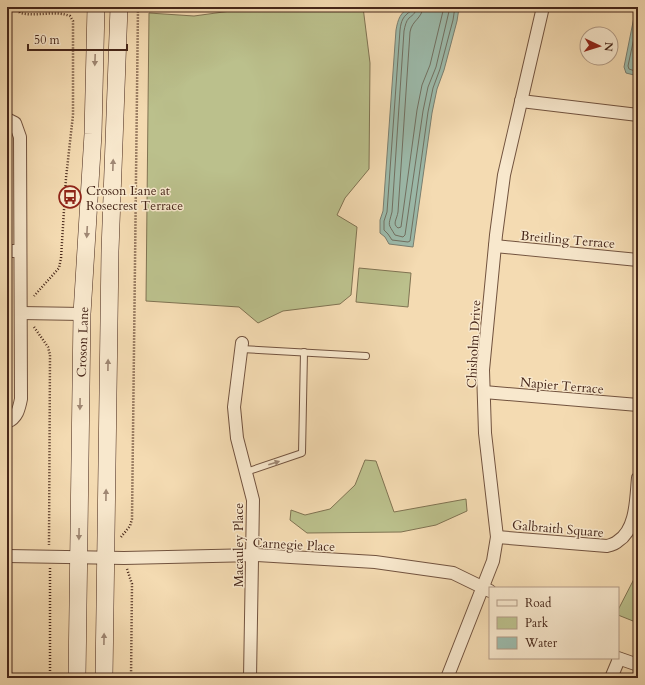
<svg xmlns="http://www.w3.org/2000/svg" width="645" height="685" font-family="Cardo,serif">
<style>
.green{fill:#bbc08c;stroke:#807352}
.water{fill:#9cbbac;stroke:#7a7f71}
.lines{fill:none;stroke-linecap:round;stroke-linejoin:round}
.shore{stroke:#717062;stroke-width:1}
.service-casing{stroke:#72533f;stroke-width:8}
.minor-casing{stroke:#72533f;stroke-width:14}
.secondary-casing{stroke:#462619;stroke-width:18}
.path{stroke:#462619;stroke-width:2.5;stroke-dasharray:1 2;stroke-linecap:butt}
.service{stroke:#f8e8cd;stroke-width:6}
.minor{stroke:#f8e8cd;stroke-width:12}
.secondary{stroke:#f8e8cd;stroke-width:17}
.oneway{fill:#9f8773}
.labels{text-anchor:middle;stroke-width:3;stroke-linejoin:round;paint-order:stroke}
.poi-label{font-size:13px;fill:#462619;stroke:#f8e8cd;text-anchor:start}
.street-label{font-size:13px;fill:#462619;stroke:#f8e8cd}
</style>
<rect width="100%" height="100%" fill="#f4dbb2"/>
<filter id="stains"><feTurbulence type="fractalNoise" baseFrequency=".005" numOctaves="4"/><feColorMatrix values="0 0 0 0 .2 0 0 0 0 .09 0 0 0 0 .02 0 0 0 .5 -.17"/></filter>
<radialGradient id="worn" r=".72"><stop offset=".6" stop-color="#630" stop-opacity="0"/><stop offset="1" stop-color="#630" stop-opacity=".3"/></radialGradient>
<g class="green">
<path d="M260,7H363L370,63L369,169L345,198L337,215L357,227L351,295L340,304L283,311L258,323L239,307L146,301L149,13L194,16Z"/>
<path d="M359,268L411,273L408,307L356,302Z"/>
<path d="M365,460L376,461L394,512L466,499L467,511L436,525L401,532L307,533L290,520L291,510L305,515L330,509L355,485Z"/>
<path d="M638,564V623L618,615V610L634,579Z"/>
</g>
<g class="water">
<path d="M410,7L459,8L457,21L444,70L437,89L432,113L413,247L389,244L385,237L380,233V220L383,211L396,30C398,19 400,13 410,7Z"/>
<path d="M636,7H638V76L626,73L624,67Z"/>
</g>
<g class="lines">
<g class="shore">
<path d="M411,7V11C403,16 401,21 400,30L387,212L384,221V230L388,234L392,240L408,242L410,241L428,112L433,88L440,69L453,20L455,7"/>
<path d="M416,7C416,13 414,14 409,18C406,21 405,26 404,31L392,212C388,227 388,223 395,235L403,237L405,235L423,111L428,87L436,67L450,7"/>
<path d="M423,7C422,19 412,20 410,32L398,212C397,219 392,224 398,228L401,227L417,110L422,85L430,65L444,7"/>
<path d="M638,19L628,66L629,69L638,72"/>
</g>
<g class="service-casing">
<g id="service">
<path d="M241,349L366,356"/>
<path d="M246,472L302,453L304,352"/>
</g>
</g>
<g class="minor-casing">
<g id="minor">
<path d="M521,101L638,115"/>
<path d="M7,119L15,123L20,137L21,399C19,409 17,418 7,422"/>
<path d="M495,246L638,260"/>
<path d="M7,251H20"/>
<path d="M21,313L82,314"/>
<path d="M242,343L234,407L237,438L253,500L250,678"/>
<path d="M484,392L638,405"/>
<path d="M497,537L607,546C611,545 615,544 618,541C637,529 636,497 638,478"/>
<path d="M7,556L124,558L257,555L375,562L453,573L490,591"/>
<path d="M618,658L638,665"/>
<path d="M447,678L493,561L497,537L485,433L483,370L496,235L504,175L543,7"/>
<path d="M611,678L619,659"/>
</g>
</g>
<g class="secondary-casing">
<g id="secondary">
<path d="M77,678L82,314L93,134L96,7"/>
<path d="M104,678L110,251L119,7"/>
</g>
</g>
<g class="path">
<path d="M16,7L20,13C37,17 55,10 70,16L73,21V115L66,178L61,258L59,268L34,296"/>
<path d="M34,327L48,347L50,355L49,545"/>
<path d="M121,537L130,526L132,519L138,7"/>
<path d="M50,568V678"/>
<path d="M127,569L132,584L131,678"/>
</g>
<use href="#service" class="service"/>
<use href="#minor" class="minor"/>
<use href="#secondary" class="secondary"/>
</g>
<defs><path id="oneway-solid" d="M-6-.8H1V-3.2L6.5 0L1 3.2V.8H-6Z"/></defs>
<g class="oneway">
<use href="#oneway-solid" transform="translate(95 60) rotate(92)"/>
<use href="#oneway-solid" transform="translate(113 165) rotate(-88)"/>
<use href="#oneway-solid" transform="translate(87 232) rotate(93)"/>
<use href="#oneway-solid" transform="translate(108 365) rotate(-89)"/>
<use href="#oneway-solid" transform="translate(80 404) rotate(91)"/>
<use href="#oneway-solid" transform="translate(274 463) rotate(-18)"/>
<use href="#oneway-solid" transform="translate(106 495) rotate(-89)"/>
<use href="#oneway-solid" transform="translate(79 534) rotate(91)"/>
<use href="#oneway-solid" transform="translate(104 639) rotate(-89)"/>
</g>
<defs>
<g id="bus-ring" transform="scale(1.15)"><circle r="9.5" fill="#f8e8cd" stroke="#8f2418" stroke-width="1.5"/><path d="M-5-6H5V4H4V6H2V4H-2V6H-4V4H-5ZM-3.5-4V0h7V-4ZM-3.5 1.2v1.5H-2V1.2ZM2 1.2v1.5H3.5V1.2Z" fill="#8f2418"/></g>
</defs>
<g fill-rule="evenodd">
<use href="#bus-ring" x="70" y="197"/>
</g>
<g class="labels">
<g class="poi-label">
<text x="86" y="195">Croson Lane at<tspan x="86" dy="15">Rosecrest Terrace</tspan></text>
</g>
<g class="street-label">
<text transform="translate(568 239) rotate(5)" y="5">Breitling Terrace</text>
<text transform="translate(82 342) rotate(-88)" y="5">Croson Lane</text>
<text transform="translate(473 344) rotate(-87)" y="5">Chisholm Drive</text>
<text transform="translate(562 385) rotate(5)" y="5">Napier Terrace</text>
<text transform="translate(558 528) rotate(5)" y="5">Galbraith Square</text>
<text transform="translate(294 544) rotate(3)" y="5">Carnegie Place</text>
<text transform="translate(238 545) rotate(-90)" y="5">Macauley Place</text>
</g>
</g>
<rect width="645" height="685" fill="none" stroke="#f4dbb2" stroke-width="24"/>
<rect x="8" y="8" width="629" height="669" fill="none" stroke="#462619" stroke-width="2"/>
<rect x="12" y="12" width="621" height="661" fill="none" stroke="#462619"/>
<rect x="489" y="587" width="130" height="72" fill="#f8e8cd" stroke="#b19a85"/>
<rect x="497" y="600" width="20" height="6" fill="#f8e8cd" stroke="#b19a85"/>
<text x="525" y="607" font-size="12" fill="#462619">Road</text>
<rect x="497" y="617" width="20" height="12" fill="#bbc08c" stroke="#b19a85"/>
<text x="525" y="627" font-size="12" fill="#462619">Park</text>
<rect x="497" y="637" width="20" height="12" fill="#9cbbac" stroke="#b19a85"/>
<text x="525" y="647" font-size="12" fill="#462619">Water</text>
<g transform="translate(599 46) rotate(94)"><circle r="19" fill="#f8e8cd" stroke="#b19a85"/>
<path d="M0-3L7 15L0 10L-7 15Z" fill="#8f2418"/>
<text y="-6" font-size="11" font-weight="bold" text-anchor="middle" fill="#462619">N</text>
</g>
<path d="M28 44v6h99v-6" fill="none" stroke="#462619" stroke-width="2"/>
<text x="34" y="44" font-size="12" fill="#462619" stroke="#f8e8cd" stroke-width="3" paint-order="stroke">50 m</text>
<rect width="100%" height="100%" filter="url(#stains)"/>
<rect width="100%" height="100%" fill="url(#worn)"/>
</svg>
